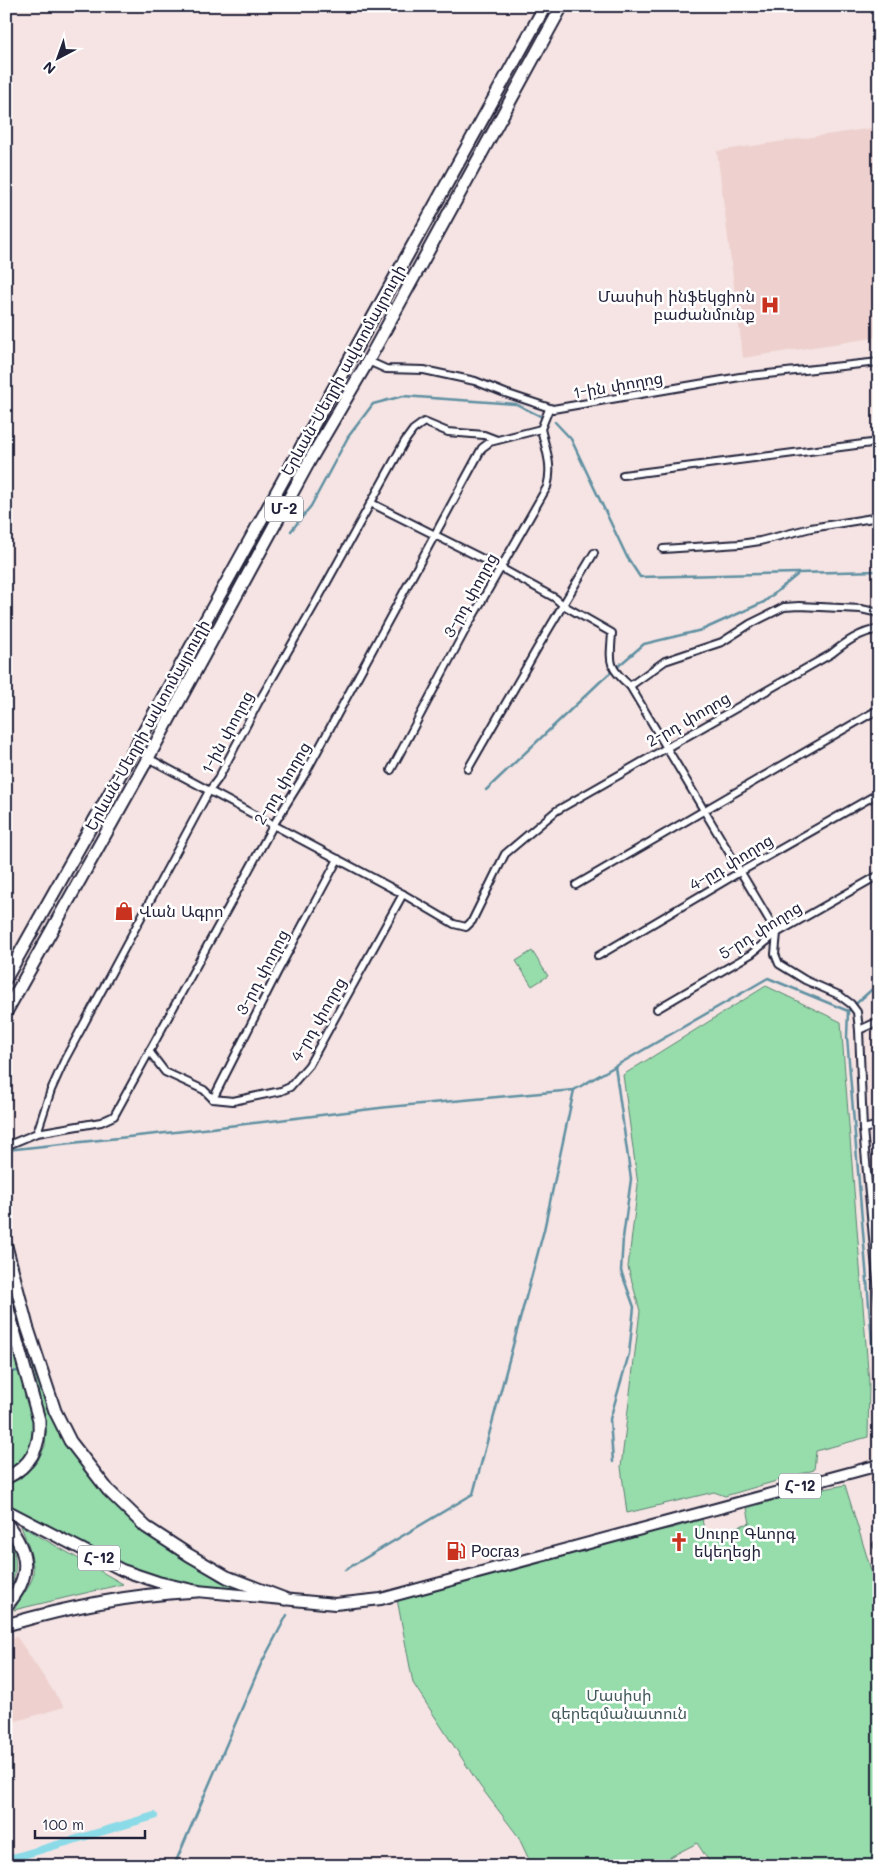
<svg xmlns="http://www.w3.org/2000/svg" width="885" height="1872" font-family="Mali,'Noto Sans Armenian',sans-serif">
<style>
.built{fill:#eed1cf}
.green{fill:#96ddab;stroke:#5c8073}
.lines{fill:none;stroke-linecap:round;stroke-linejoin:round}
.stream{stroke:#6190a2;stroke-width:2.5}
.canal{stroke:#8bdae7;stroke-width:8}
.street-casing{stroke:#22223b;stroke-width:10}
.primary-casing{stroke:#22223b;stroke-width:14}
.highway-casing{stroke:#22223b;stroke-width:15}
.street{stroke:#fff;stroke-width:6}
.primary{stroke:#fff;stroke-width:10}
.highway{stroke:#fff;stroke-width:11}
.labels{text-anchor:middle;stroke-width:5;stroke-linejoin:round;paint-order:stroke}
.shield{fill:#fff;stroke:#646476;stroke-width:1}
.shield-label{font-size:15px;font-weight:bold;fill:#22223b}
.poi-label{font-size:16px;fill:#22223b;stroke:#fff;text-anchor:start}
.street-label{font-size:16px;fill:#22223b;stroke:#fff}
.park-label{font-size:16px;fill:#455a5d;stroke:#fff}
</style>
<rect width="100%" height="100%" fill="#f5e4e3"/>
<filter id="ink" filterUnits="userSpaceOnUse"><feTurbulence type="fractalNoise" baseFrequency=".02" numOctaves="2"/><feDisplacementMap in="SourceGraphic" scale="10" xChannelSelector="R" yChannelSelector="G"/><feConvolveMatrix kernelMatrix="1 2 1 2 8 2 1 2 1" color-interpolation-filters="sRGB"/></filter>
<g filter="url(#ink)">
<g class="built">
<path d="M879,127V337L743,358L717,151Z"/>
<path d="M17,1637L64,1707L6,1724V1639Z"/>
</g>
<g class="green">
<path d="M532,951L548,976L532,986L516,961Z"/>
<path d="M766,986L841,1022L869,1383L868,1437L816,1451L814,1470L725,1496L714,1492L627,1513L621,1467L640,1311L628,1267L638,1185L623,1075Z"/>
<path d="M6,1247L27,1325L73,1444L140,1527L219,1581L250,1592L182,1586L126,1568L6,1503V1484L21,1478L37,1462L45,1446L46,1431L36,1379L13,1293L6,1277Z"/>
<path d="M6,1314L34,1421L32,1452L22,1466L6,1473Z"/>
<path d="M845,1485L871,1570L879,1686V1866H712L697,1843L653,1866H532L518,1836L480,1786L413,1683L397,1599L641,1534L673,1528L702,1519L705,1535L750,1523L747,1508L792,1495Z"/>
<path d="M21,1526L123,1584L14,1610C19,1600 28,1590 32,1579C37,1565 26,1540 21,1526Z"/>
<path d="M6,1532C17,1552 20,1574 6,1594Z"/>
</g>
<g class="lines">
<g class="stream">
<path d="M555,422L571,439L627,557L640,577L879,571"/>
<path d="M291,531L311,506L348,437L373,404L403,396L474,401L516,404L540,416"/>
<path d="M486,790L602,680L644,644L702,630L764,602L797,575"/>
<path d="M879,983L848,1011L847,1037L879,1427"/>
<path d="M6,1150L203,1129L388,1107L574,1090"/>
<path d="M6,1372L20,1371"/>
<path d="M613,1462L610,1419L629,1354L634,1307L621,1271L623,1238L631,1179L615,1066"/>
<path d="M345,1570L473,1494L544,1230L574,1090L768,978L848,1011"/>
<path d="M174,1866L261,1664L287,1615"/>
</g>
<path class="canal" d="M6,1860L154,1816"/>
<g class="street-casing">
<g id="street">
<path d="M368,361L386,369L424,370L475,381L505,393L553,409L740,377L879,362"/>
<path d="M541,429L549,409"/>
<path d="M623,475L879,442"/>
<path d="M371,503L501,568L555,598L563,605L612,633C610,662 607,666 630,686L777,933L775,954L779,964L805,980L839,995L851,1004L857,1012L859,1030L863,1129L879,1302"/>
<path d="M663,549L740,544L760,541L811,528L879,517"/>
<path d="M630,686L665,661L722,642L750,624L784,607L799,606L861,609L879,613"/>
<path d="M148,758L403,894L454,924L466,927L472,921L505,854L556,811L831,654C846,642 860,632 879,629"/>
<path d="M468,769L538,647L594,553"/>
<path d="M391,770L468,625L547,487C553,466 546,450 541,429"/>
<path d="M576,885L879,709"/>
<path d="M598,956L740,872L879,793"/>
<path d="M657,1009L751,954L777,933L879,875"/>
<path d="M859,1030L879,1021"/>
<path d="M149,1051L165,1072L204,1090L213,1099"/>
<path d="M213,1099L233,1101L281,1091L290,1087L309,1065L403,894"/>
<path d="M213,1099L277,973L338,859"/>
<path d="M863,1129L879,1125"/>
<path d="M37,1133L51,1090L65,1059L209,791L218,779L258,703L315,604L405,441L413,430L424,422L448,432L484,435L497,440"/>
<path d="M6,1146L37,1133L101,1122L114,1116L274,824L305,774L482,448L490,442L541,429"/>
<path d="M877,1545H879"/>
</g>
</g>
<g class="primary-casing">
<path id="primary" d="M6,1510L122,1570L158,1582L197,1591L335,1604L381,1599L879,1465"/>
</g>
<g class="highway-casing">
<g id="highway">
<path d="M6,978L140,739L545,6"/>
<path d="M6,1012L148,758L310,460L368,361L562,6"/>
<path d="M6,1246L27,1326L55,1411L70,1441L108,1490L146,1527L189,1555L227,1577L285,1599"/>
<path d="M6,1302L39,1420C41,1447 31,1466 6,1478"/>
<path d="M6,1523C30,1553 32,1577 6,1606"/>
<path d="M6,1625C72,1606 129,1595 197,1591"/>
</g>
</g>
<use href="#street" class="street"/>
<use href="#primary" class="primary"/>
<use href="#highway" class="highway"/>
</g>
</g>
<defs>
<g id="hospital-bare" transform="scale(1.5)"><path d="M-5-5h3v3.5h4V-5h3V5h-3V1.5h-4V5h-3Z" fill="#c8321e" stroke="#fff" stroke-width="2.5" paint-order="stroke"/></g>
<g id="shop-bare" transform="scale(1.5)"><path d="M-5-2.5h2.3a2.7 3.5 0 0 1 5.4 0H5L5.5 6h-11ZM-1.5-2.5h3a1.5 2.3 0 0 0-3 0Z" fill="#c8321e" stroke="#fff" stroke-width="2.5" paint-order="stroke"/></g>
<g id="church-bare" transform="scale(1.5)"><path d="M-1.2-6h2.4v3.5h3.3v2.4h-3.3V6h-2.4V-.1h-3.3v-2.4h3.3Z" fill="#c8321e" stroke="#fff" stroke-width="2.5" paint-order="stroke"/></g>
<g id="fuel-bare" transform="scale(1.5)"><path d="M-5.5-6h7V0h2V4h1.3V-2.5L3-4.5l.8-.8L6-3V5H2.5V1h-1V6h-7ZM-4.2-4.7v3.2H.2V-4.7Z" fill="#c8321e" stroke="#fff" stroke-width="2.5" paint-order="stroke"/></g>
</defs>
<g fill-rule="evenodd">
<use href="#hospital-bare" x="770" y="305"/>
<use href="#shop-bare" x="124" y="911"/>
<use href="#church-bare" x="679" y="1542"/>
<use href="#fuel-bare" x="456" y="1551"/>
</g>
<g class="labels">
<g class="shield">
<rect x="265" y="496.5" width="38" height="25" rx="4"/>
<rect x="779" y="1473.5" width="42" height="25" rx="4"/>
<rect x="78" y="1545.5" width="42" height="25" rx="4"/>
</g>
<g class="shield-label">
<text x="284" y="514">Մ-2</text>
<text x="800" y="1491">Հ-12</text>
<text x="99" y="1563">Հ-12</text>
</g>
<g class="poi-label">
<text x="755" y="302" text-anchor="end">Մասիսի ինֆեկցիոն<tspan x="755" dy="18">բաժանմունք</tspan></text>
<text x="139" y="917">Վան Ագրո</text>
<text x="694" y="1539">Սուրբ Գևորգ<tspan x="694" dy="18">եկեղեցի</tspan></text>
<text x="471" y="1557">Росгаз</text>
</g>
<g class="street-label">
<text transform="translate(343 370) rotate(-61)" y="6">Երևան-Մեղրի ավտոմայրուղի</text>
<text transform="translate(618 385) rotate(-10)" y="6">1-ին փողոց</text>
<text transform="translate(470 595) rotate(-61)" y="6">3-րդ փողոց</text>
<text transform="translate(688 719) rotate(-30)" y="6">2-րդ փողոց</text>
<text transform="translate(147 725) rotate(-61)" y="6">Երևան-Մեղրի ավտոմայրուղի</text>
<text transform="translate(227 732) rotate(-62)" y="6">1-ին փողոց</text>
<text transform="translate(282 783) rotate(-59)" y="6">2-րդ փողոց</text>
<text transform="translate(731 862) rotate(-31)" y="6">4-րդ փողոց</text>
<text transform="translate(760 930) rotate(-32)" y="6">5-րդ փողոց</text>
<text transform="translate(262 972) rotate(-62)" y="6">3-րդ փողոց</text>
<text transform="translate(318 1019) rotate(-60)" y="6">4-րդ փողոց</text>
</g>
<g class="park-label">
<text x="619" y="1701">Մասիսի<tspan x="619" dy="18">գերեզմանատուն</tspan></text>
</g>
</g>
<rect width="885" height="1872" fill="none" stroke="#fff" stroke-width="25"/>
<rect x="12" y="12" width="860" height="1847" fill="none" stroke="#22223b" stroke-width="2" filter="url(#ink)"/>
<g transform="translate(58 58) rotate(221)" stroke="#ffffff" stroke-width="4" paint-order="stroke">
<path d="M0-4L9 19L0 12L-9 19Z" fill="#22223b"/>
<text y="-8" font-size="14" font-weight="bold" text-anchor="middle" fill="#22223b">N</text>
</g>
<path d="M35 1830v8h110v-8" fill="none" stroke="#22223b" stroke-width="2.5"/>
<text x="42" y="1830" font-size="15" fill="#22223b" stroke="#ffffff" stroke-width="4" paint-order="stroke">100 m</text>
</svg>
